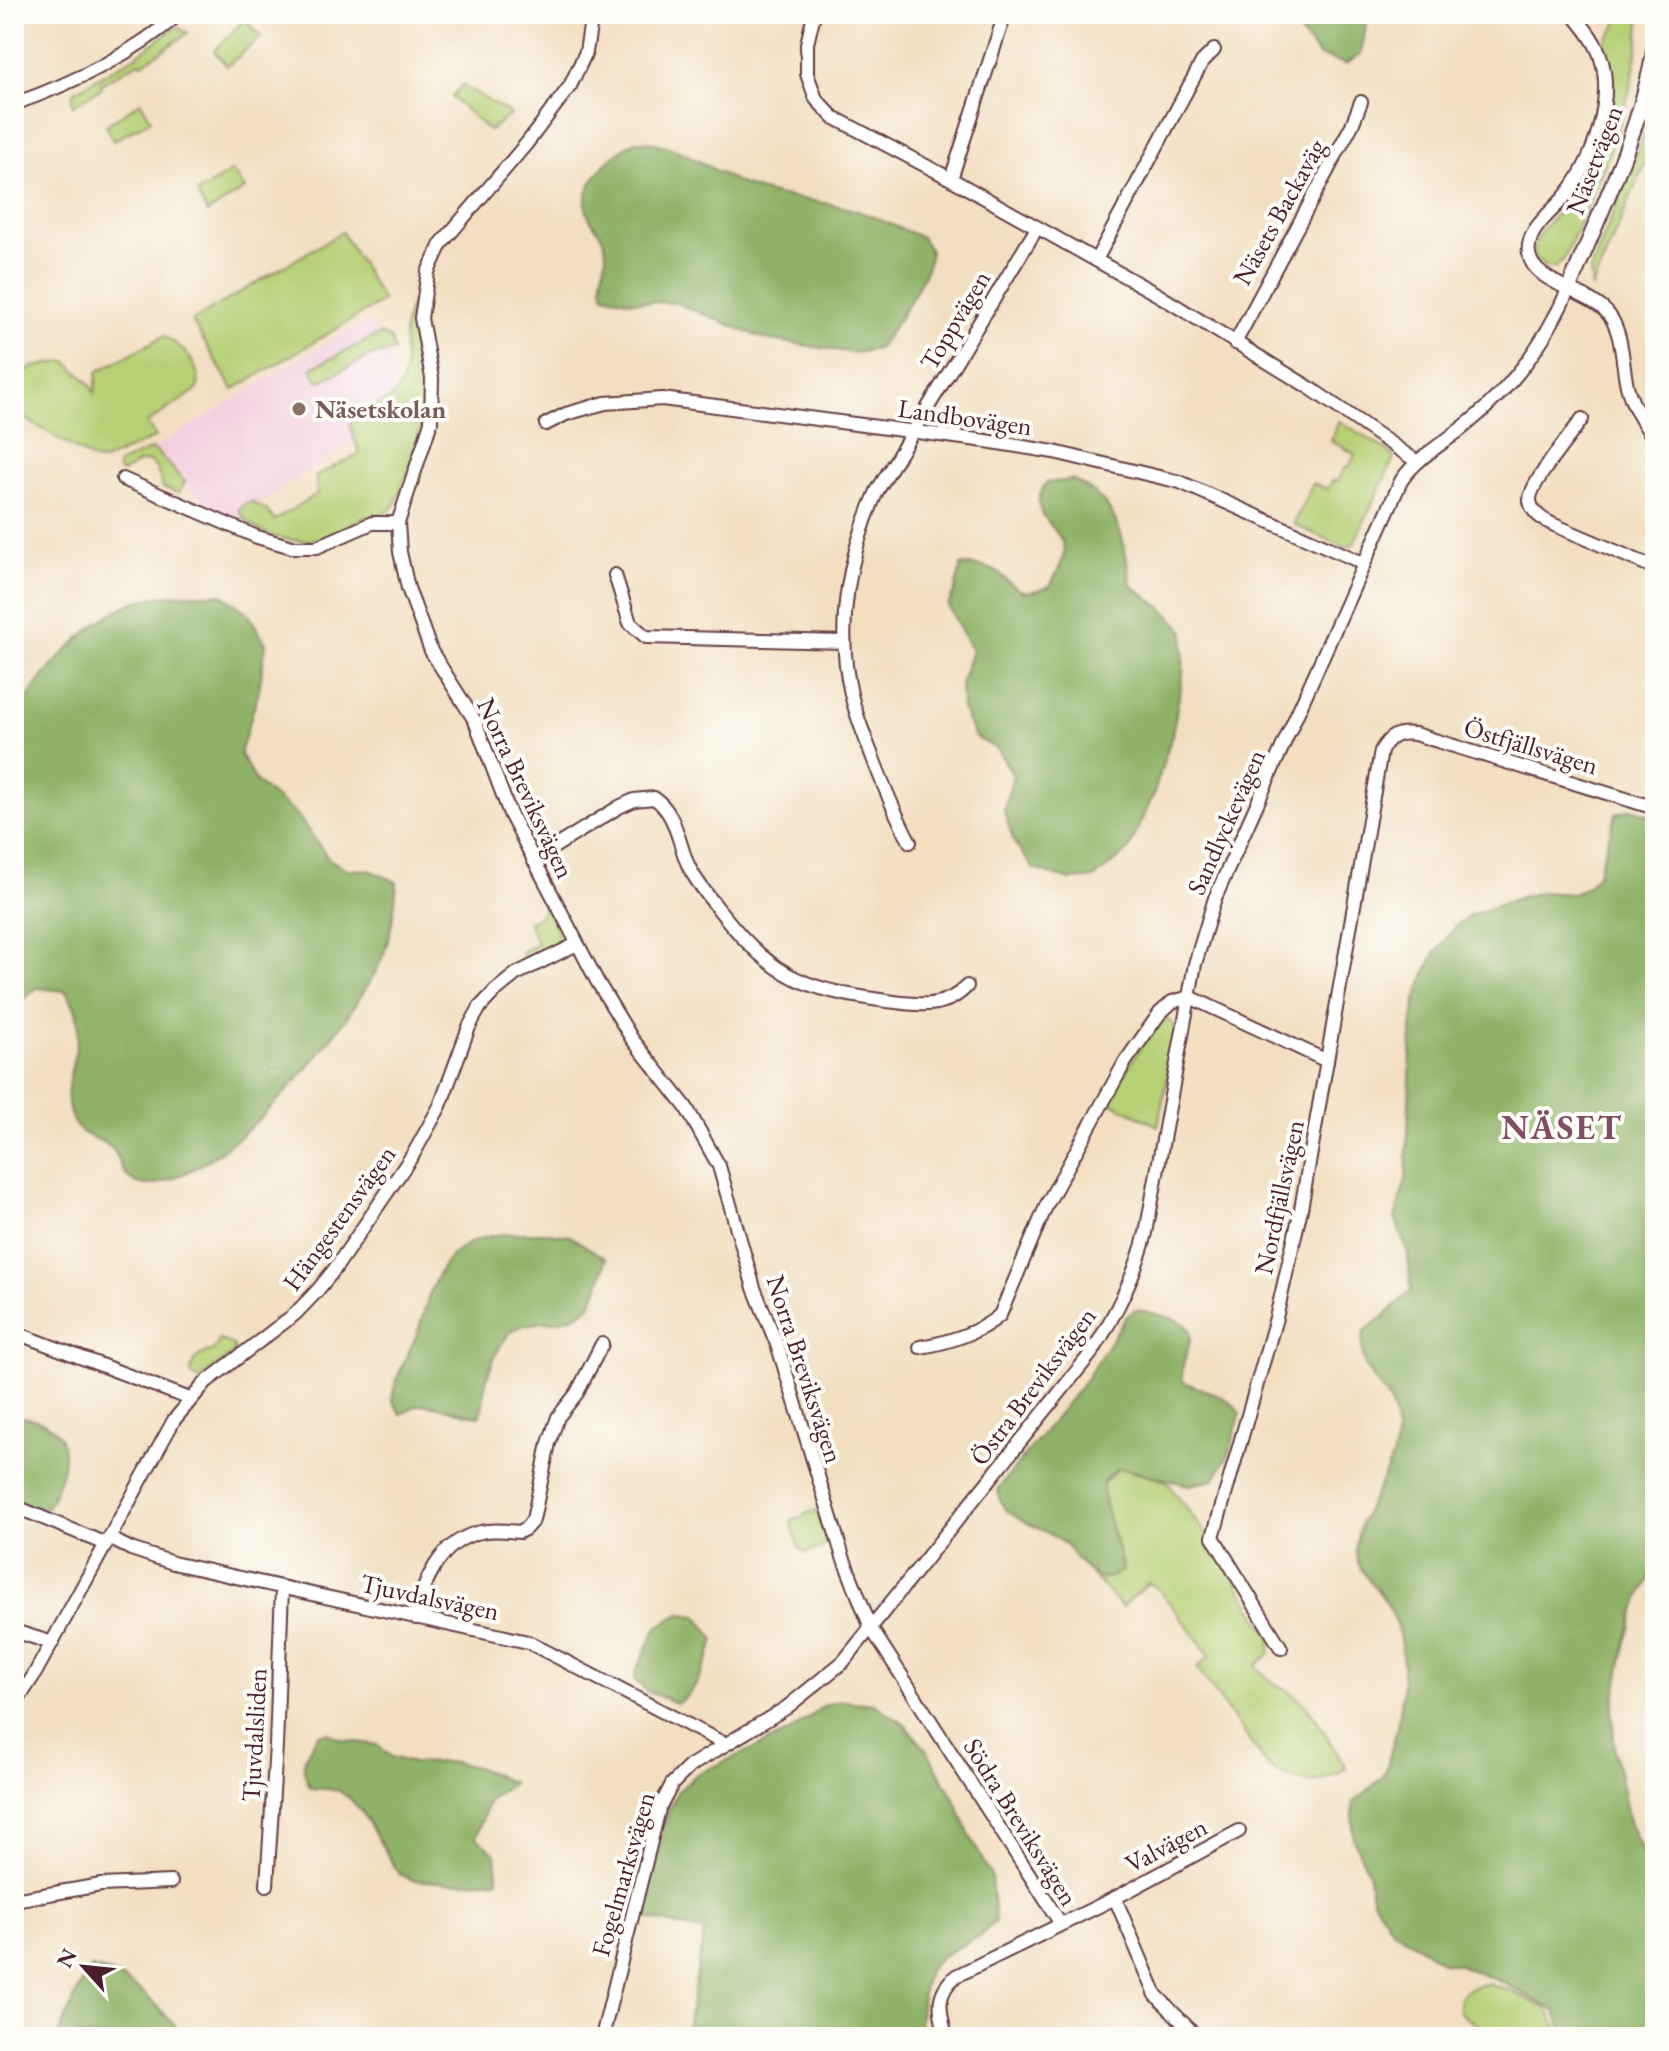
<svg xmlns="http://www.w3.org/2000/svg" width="1669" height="2051" font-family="'EB Garamond',serif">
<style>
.built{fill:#f3cfdf}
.green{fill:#b6d076;stroke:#807850;stroke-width:2}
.forest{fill:#90b267;stroke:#6d6849;stroke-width:2}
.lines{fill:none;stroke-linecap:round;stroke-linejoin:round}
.minor-casing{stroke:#633c42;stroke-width:16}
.tertiary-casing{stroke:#633c42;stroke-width:18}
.minor{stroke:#fff;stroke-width:12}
.tertiary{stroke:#fff;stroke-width:14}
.education-dot{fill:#8d6e63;stroke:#fdfcf7;stroke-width:3}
.labels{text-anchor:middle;stroke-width:8;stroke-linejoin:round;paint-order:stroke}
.street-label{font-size:26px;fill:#4a1f2b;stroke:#fdfcf7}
.education-label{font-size:26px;font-weight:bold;fill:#785e54;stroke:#fdfcf7;text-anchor:start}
.district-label{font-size:34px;font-weight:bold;letter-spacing:2px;fill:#804d63;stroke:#fdfcf7}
</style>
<rect width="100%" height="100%" fill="#fdfcf7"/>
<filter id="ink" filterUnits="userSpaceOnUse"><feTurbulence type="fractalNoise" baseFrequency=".0125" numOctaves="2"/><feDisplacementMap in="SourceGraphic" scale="16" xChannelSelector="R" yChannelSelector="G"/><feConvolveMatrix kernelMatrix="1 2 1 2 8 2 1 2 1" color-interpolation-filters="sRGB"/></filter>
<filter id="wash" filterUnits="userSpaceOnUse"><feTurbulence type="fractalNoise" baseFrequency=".006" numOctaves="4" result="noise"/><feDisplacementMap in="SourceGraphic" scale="32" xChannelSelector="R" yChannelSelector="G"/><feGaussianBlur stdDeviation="1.8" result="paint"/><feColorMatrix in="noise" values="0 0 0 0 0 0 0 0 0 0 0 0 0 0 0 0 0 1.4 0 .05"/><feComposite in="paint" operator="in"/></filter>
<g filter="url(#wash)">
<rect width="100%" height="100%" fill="#f2dfc1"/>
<path class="built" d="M369,322L390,359L397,382L363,435L239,517L202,501L149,451L338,336Z"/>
<g class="green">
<path d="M1621,14H1640C1639,100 1598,181 1564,259L1555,268H1546L1534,257C1531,230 1563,212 1577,192C1606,152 1617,91 1602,45L1615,28Z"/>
<path d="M245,19L261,37L227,66L214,51Z"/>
<path d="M177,26L188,33L142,64L139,62L101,84L102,88L73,105L72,96L75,91L136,56Z"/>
<path d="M462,85L511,114L489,131L452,97Z"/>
<path d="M141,102L151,120L113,141L106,125Z"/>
<path d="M1655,107V139L1592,288L1590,272Z"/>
<path d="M232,171L245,189L207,213L197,193Z"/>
<path d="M342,232L383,301L233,390L192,321Z"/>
<path d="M416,298C412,325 420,348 423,373C428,420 412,465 394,507C384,516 370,515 358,520C349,524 341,532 331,536C303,547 254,539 239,510L246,503L252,502L266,510L275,520L317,494L316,476L359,454L350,424C362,406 388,407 399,388C414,362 392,330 416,298Z"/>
<path d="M380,334L391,339L394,351L370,356L319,382L311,368Z"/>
<path d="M164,336C182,346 203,366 198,389L147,423L156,437L103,461L94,460L14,412V376L33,367L66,361L89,383L95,393L97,372Z"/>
<path d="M1339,421L1388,451L1394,458L1353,545L1344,547L1295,525L1294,522L1313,483L1327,489L1333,480L1337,481L1345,467H1349L1355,454L1331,441Z"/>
<path d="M151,449L157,452L185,482L179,493L163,488L157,469L150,462H139L123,473L118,471V464Z"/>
<path d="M545,907L558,931L557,944L523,960L522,951L536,945L537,942L528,921L538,918Z"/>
<path d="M1167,1019L1175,1026L1176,1034L1158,1126L1108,1101L1138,1051L1161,1020Z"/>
<path d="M219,1340L233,1345L235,1351L199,1380L191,1374C192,1358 198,1354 214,1351Z"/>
<path d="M1119,1468L1166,1481L1215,1546L1271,1639L1270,1653L1256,1666C1270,1686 1288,1686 1304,1704C1321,1722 1333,1747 1346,1768C1319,1788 1294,1785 1268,1766L1197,1668L1210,1656L1158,1588L1148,1583L1122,1607L1091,1574L1103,1578V1483Z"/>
<path d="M813,1511L817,1512L827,1542L821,1548L805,1553L799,1547L791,1521Z"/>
<path d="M1487,1984L1509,1990L1547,2009L1562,2037H1494L1459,2012C1457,1991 1467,1987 1487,1984Z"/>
</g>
<g class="forest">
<path d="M1285,14H1368L1361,54L1346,64L1319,56Z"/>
<path d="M636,141C676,141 709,170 744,185C773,197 803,198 834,205C863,210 893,226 921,237C925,242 929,246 930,253C931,274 891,331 878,349L854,353L765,339L676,303L630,301L604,295C598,275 607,270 606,252C606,237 597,231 590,219C573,189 612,153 636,141Z"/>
<path d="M1072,480C1119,500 1124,539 1131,585L1162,608L1184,630L1183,674L1172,735L1153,796L1128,851L1094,878L1071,880L1033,869L1014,842L1004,811L1013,775L997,749L975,737L962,708L961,682L972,651L948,606L955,590L961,565C969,566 980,565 987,568C1015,576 1010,603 1050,586C1054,577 1065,561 1064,551C1062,523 1023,516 1046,483Z"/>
<path d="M221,594L248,613L266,644L259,690L240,754L257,783L298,816L329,859L347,869L370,870L397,882C394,912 391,944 376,971C338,1039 248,1149 174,1178C158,1184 144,1190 129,1178C120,1170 120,1160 114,1151C103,1136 79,1139 72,1119C54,1073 100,1035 65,991L37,988L14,1007V721C36,678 89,619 135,602C162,593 193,594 221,594Z"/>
<path d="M1631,809L1655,817V1567L1639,1599L1626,1641L1612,1713L1615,1751L1629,1822L1655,1880V2037H1566L1555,2011L1504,1983L1459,1965L1443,1963L1392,1929L1372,1898L1368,1871L1353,1839V1803C1362,1794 1378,1784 1384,1774C1388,1767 1389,1757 1391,1750C1405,1706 1411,1643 1386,1602C1374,1582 1353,1570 1356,1545C1361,1501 1405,1464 1395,1419C1386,1376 1355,1383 1364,1331L1388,1313L1411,1290L1408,1254L1395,1218L1406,1179L1412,1028L1416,1000L1425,974L1436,952L1456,926L1471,915L1521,897L1541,892L1573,894L1588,886L1598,873L1616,814Z"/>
<path d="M548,1233L570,1236L606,1259C594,1309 590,1318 537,1323C527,1324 516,1326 509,1334C496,1348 487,1374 484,1392C483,1401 484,1408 479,1416C459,1414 437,1403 419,1405C411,1406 408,1412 401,1414L392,1400C395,1374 409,1354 418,1331C425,1312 428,1291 439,1273C463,1230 506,1233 548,1233Z"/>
<path d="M1135,1310C1147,1311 1157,1314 1168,1317C1212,1329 1176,1354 1183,1381C1201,1391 1231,1394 1240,1414L1230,1452L1214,1480L1189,1485L1119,1468C1114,1472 1107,1476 1104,1481C1097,1496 1121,1548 1122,1570C1114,1578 1103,1580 1093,1574C1080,1568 1073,1551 1062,1542C1045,1526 993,1519 999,1488L1087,1378L1126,1317Z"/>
<path d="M23,1417C79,1425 68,1469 47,1507L37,1509L14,1501V1420Z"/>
<path d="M679,1614L697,1616L715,1640C708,1660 697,1695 676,1703L646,1691L635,1680V1673L657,1627Z"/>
<path d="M841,1701L874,1704L904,1724L926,1749L957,1804L969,1834L991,1876L995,1921L980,1936L945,1954L928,1970L922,1994L918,2037H694L686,2034L704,1932L643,1917L668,1812L677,1792L697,1774L790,1732L825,1705Z"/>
<path d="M328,1733L343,1740L378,1745L391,1757L413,1763L454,1762L476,1767L513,1783L489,1800L476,1837L496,1854L498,1880L450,1883L412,1880L399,1874L361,1810L349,1798L338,1790L311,1788C297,1766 305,1754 319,1734Z"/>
<path d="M92,1968C131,1974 160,2008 185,2037H57L87,1971Z"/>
</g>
</g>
<g filter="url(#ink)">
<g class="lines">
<g class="minor-casing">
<g id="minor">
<path d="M592,14L586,52L570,86L527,143L441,244L428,272L421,318L432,378L431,422L398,523L400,552L408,588L431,651L475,721L510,814L597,981L632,1039L686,1107L719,1166L754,1288L778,1347L843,1557L871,1628L1061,1924"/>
<path d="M814,14L807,44V74L816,99L833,117L951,179L1160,296L1310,388L1416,461"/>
<path d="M1573,14C1583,26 1594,39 1600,55C1615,98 1594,159 1567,194C1554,211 1525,229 1529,254C1533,284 1591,291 1609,315C1623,333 1622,364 1627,386C1632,406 1643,423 1655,440"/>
<path d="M14,104C74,83 130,56 179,14"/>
<path d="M951,179L1005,14"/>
<path d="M1096,260L1202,62L1214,50"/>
<path d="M1235,343L1352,125L1361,102"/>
<path d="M1582,419C1572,434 1528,485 1530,501C1532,513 1542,519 1552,524L1655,568"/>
<path d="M546,424L566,414L605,403L662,399L986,441L1054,452L1180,482L1363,563"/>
<path d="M123,479L257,537L292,547H317L372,523H398"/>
<path d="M615,575L630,623L646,637L844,642"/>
<path d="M910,842C895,814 884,787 873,758C865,737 856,716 851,694C835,625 849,554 877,491L1037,228"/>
<path d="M533,860L619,807L634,800L654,798C677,813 678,844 689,867C698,885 712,901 725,917C776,980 809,990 887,1001C916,1005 945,1010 967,986"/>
<path d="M1190,997L1327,1061"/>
<path d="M14,1332L190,1399"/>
<path d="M920,1347C946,1343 980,1333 1000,1315L1047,1204L1125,1062L1160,1013L1172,1002L1190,997"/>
<path d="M14,1506L106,1544"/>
<path d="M109,1538L131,1549L173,1563L528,1642L725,1744"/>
<path d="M416,1618C422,1582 441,1540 481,1532C493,1529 507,1531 519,1532L525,1529L533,1520L549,1443L558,1417L577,1393L602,1344"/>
<path d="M14,1631L52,1643"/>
<path d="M1281,1648L1213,1537L1276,1318L1301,1209L1381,751C1390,735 1398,732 1415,734L1655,808"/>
<path d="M14,1706L34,1675L174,1420L206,1382L295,1314L317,1291L334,1270L414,1153L440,1106L469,1027L480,1007L495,991L516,974L577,944"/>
<path d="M267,1885L276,1746L282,1588"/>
<path d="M1115,1898L1239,1831"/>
<path d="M14,1900L101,1885L171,1882"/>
<path d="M602,2037L659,1809L672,1784L690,1766L786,1708L843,1662L1093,1351C1116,1313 1135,1276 1146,1233L1195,964L1215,898L1401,481C1417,457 1443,444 1466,425C1512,388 1545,343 1569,288"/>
<path d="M946,2037C940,2012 934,1994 956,1976L1115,1898L1156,1995L1197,2037"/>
</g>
</g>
<g class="tertiary-casing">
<path id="tertiary" d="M1569,288C1601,210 1641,130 1655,46"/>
</g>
<use href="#minor" class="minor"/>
<use href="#tertiary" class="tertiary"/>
</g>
</g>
<circle class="education-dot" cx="299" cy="409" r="8"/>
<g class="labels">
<g class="street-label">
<text transform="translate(1594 160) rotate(-69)" y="9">Näsetvägen</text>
<text transform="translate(1279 212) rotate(-61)" y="9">Näsets Backaväg</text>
<text transform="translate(955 320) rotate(-59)" y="9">Toppvägen</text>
<text transform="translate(965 417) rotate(8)" y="9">Landbovägen</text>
<text transform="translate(1531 746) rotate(17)" y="9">Östfjällsvägen</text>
<text transform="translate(526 788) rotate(65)" y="9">Norra Breviksvägen</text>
<text transform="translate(1226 822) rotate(-66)" y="9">Sandlyckevägen</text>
<text transform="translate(1279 1197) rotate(-78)" y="9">Nordfjällsvägen</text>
<text transform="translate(339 1218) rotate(-54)" y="9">Hängestensvägen</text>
<text transform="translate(805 1369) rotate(72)" y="9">Norra Breviksvägen</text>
<text transform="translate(1033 1386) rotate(-53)" y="9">Östra Breviksvägen</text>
<text transform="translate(430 1597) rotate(12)" y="9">Tjuvdalsvägen</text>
<text transform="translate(254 1735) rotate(-87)" y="9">Tjuvdalsliden</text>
<text transform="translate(1021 1822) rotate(58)" y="9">Södra Breviksvägen</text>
<text transform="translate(1166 1845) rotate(-28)" y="9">Valvägen</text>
<text transform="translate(623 1874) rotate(-74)" y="9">Fogelmarksvägen</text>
</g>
<g class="education-label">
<text x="315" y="418">Näsetskolan</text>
</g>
<g class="district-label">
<text x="1562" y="1139">NÄSET</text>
</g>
</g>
<rect width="1669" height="2051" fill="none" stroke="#fdfcf7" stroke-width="48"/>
<g transform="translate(84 1967) rotate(297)" stroke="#fdfcf7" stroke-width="6" paint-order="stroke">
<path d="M0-6L14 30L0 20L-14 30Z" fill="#4a1f2b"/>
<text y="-12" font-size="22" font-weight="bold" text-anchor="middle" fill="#4a1f2b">N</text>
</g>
</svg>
